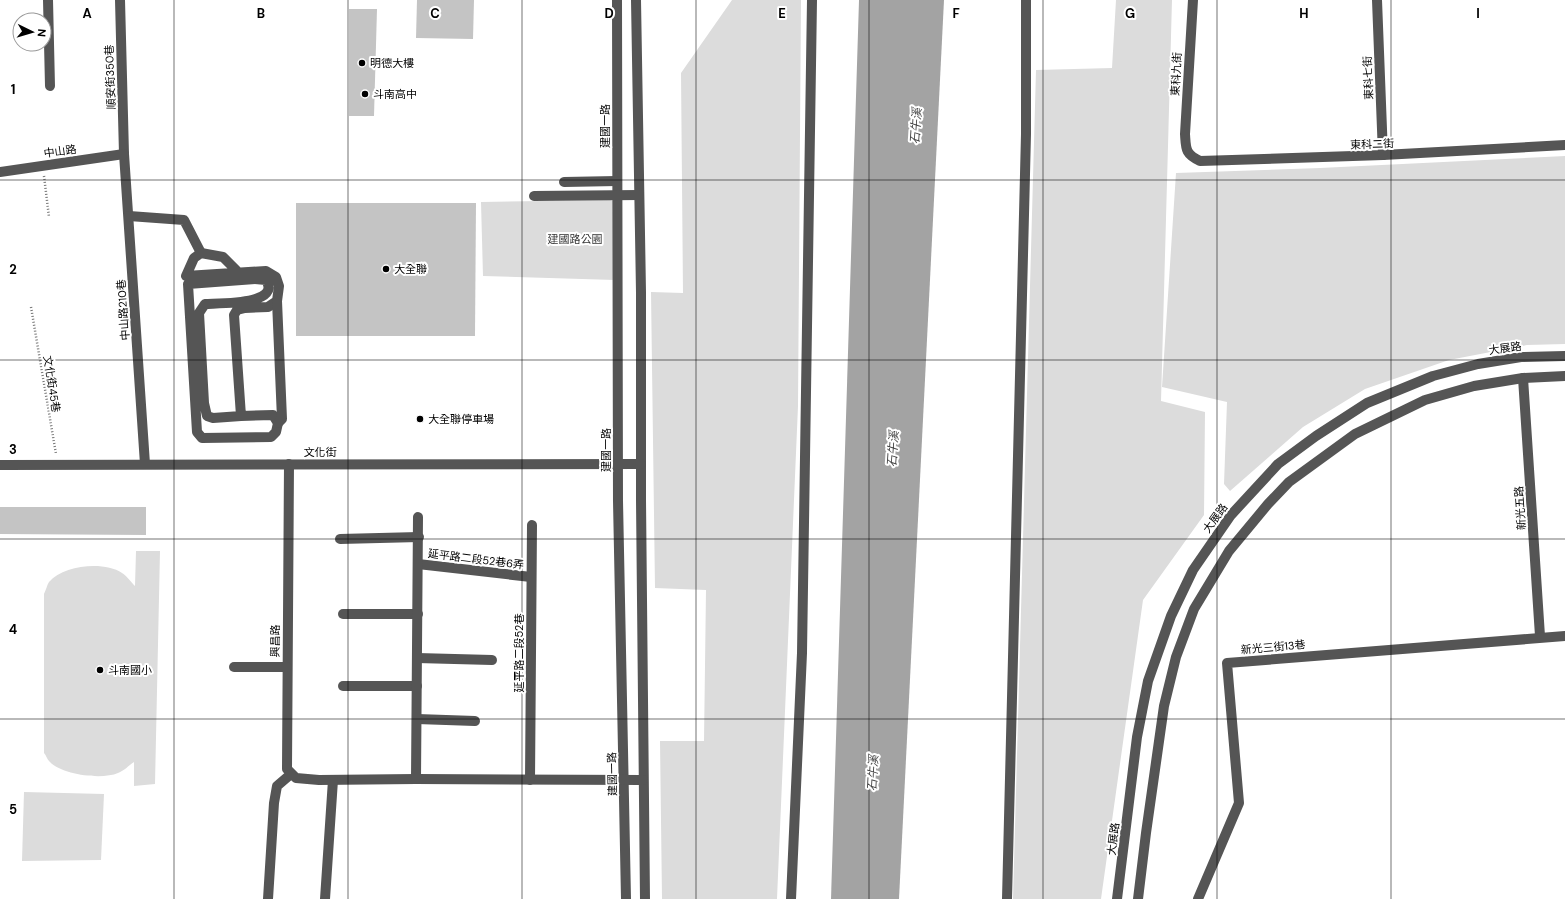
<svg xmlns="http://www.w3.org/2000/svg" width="1565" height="899" font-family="'DM Sans','Noto Sans TC',sans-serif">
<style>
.green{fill:#dcdcdc}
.water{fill:#a3a3a3}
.building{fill:#c4c4c4}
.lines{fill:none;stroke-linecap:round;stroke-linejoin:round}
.path{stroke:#777;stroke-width:2.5;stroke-dasharray:1 2;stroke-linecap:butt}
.minor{stroke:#555;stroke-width:10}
.grid{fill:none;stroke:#000;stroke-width:1;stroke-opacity:0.55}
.poi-dot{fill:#000;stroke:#fff;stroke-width:1.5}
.labels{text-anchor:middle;stroke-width:4;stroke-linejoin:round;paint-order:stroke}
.poi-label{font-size:11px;fill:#000;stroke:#fff;text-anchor:start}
.street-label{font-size:11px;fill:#000;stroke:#fff}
.park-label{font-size:11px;fill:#333;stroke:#fff}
.water-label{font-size:12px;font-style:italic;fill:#444;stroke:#fff}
.grid-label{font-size:13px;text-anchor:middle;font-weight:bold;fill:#000;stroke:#fff;stroke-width:4;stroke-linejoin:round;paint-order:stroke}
</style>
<rect width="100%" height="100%" fill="#fff"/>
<g class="green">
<path d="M732,0H801L798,406L777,899H662L660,741H704L706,590L655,588L651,292L683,293L681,73Z"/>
<path d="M1116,0H1172L1161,401L1205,412L1204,515L1143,600L1101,899H1013L1036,70L1112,68Z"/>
<path d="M1565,156V344L1527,345L1449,360L1365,389L1303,427L1230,491L1224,484L1227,402L1162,387L1176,173L1320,168Z"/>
<path d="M610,200L613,201L615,280L483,276L481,202Z"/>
<path d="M136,551H160L155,784L134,786V762C129,765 124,771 118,773C102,780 61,775 49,761C47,759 46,755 44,753V594C46,590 47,585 49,582C64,565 104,561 122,573C127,576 131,582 135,586Z"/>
<path d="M24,792L104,794L101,860L22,861Z"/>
</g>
<path class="water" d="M859,0H944L899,899H831Z"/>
<g class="building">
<path d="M417,0H474L473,39L416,38Z"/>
<path d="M349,9H377L374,116H349Z"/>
<path d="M296,203H476L475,336H296Z"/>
<path d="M0,507H146V535L0,534Z"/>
</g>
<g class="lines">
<g class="path">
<path d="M44,176L49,217"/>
<path d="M31,307L56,454"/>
</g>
<g class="minor">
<path d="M48,0L50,86"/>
<path d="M120,0L124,154L145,464"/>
<path d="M617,0L618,501L626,899"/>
<path d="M636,0L641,292V500L645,899"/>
<path d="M1193,0L1185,134C1186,149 1185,154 1200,161L1383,155L1565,145"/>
<path d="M1377,0L1383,155"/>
<path d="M0,172L124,154"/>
<path d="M564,182L617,181"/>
<path d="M534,196L639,195"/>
<path d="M129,216L184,220L201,253"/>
<path d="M239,273L223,257L201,253L194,258L186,276L266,271L276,277L279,286L277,301L268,307L245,308L237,310L234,315L241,416L273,415L278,423L276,432L271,437L202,438L197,432L188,284L255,279L266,280C282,305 219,303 205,304L199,313L204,403L207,416L213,418L241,416"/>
<path d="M277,301L282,419L278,423"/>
<path d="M1523,378L1540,636"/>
<path d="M289,464L287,769L296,778L319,780L416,779L643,780"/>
<path d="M0,465L641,464"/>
<path d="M340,539L419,537"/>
<path d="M418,564L531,577"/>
<path d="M343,614H418"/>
<path d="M417,658L492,660"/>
<path d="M234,667H287"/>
<path d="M343,686H417"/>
<path d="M417,719L475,721"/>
<path d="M416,779L418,517"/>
<path d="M530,780L532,525"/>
<path d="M268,899L274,803L277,786L291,774"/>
<path d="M325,899L333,780"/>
<path d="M791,899L802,653L812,0"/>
<path d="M1007,899L1026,134V0"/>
<path d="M1117,899L1137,737L1148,681L1171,616L1193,570L1231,515L1278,464L1316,436L1367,403L1433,376L1478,364L1521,357L1565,356"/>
<path d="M1138,899L1146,833L1164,706L1176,657L1194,609L1229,551L1268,504L1289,482L1355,434L1425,400L1474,386L1523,378L1565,376"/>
<path d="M1198,899L1239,803L1227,663L1565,636"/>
</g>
</g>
<path class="grid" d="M174,0V899M348,0V899M522,0V899M696,0V899M869,0V899M1043,0V899M1217,0V899M1391,0V899M0,180H1565M0,360H1565M0,539H1565M0,719H1565"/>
<g class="poi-dot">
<circle cx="362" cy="63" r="4"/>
<circle cx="365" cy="94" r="4"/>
<circle cx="386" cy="269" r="4"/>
<circle cx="420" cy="419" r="4"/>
<circle cx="100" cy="670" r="4"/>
</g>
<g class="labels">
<g class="poi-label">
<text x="370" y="67">明德大樓</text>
<text x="373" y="98">斗南高中</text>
<text x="394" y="273">大全聯</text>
<text x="428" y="423">大全聯停車場</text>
<text x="108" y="674">斗南國小</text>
</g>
<g class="street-label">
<text transform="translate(1176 74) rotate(-87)" y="4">東科九街</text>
<text transform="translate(110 77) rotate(-92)" y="4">順安街350巷</text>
<text transform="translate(1368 78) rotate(-92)" y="4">東科七街</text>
<text transform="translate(605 126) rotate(-90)" y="4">建國一路</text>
<text transform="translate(1372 144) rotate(-2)" y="4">東科二街</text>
<text transform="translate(60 151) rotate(-8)" y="4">中山路</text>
<text transform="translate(123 310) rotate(-94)" y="4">中山路210巷</text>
<text transform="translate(1505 348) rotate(-8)" y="4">大展路</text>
<text transform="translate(52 384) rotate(81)" y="4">文化街45巷</text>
<text transform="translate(606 450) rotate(-90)" y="4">建國一路</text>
<text x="320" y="456">文化街</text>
<text transform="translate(1520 508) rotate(-94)" y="4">新光五路</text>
<text transform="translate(1215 518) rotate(-54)" y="4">大展路</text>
<text transform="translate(476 559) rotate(7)" y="4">延平路二段52巷6弄</text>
<text transform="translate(275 641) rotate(-89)" y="4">興昌路</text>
<text transform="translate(1273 647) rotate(-5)" y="4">新光三街13巷</text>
<text transform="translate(519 653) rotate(-90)" y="4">延平路二段52巷</text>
<text transform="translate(612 774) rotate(-91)" y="4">建國一路</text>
<text transform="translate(1113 839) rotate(-83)" y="4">大展路</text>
</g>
<g class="park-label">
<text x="575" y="243">建國路公園</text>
</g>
<g class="water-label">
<text transform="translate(916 126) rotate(-86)" y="4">石牛溪</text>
<text transform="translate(893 449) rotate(-86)" y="4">石牛溪</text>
<text transform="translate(873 773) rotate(-87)" y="4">石牛溪</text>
</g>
</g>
<g class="grid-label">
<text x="87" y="18">A</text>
<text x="261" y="18">B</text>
<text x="435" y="18">C</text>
<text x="609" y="18">D</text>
<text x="782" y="18">E</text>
<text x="956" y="18">F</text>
<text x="1130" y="18">G</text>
<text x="1304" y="18">H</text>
<text x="1478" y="18">I</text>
<text x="13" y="94">1</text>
<text x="13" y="274">2</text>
<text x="13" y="454">3</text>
<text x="13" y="634">4</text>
<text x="13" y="814">5</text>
</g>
<g transform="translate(32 32) rotate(95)"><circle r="19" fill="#ffffff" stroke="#999999"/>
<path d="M0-3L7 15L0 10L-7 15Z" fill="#000000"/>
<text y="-6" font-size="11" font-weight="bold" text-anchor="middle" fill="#000000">N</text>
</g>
</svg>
